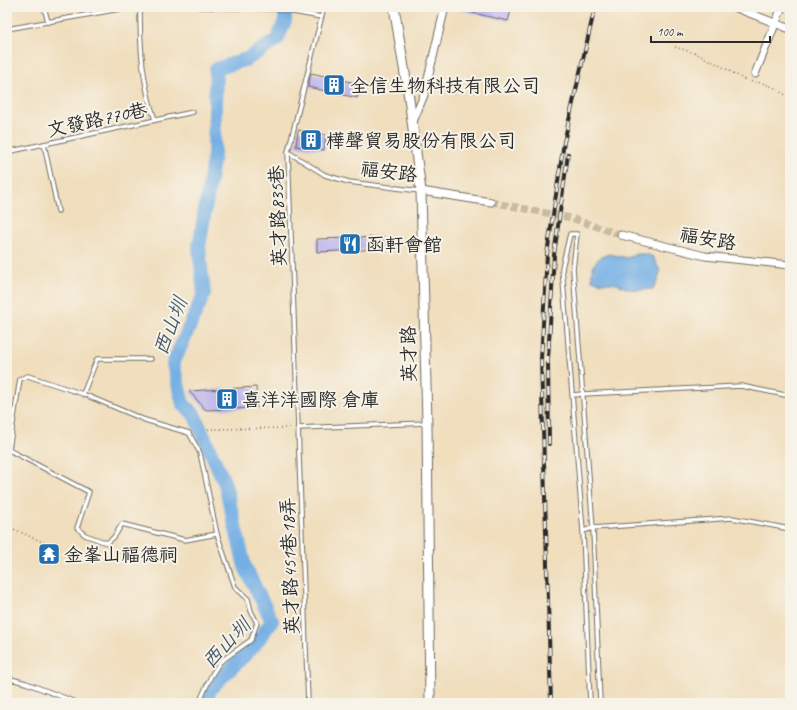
<svg xmlns="http://www.w3.org/2000/svg" width="797" height="710" font-family="Caveat,'LXGW WenKai TC',sans-serif">
<style>
.water{fill:#73afe4;stroke:#4f6d88}
.lines{fill:none;stroke-linecap:round;stroke-linejoin:round}
.river{stroke:#73afe4;stroke-width:14}
.building{fill:#b7afed}
.minor-tunnel{stroke:#c9baa0;stroke-width:7;stroke-dasharray:7 3.5;stroke-linecap:butt}
.service-casing{stroke:#706a5e;stroke-width:5.5}
.minor-casing{stroke:#706a5e;stroke-width:9}
.tertiary-casing{stroke:#706a5e;stroke-width:11}
.path{stroke:#706a5e;stroke-width:1.5;stroke-dasharray:1 3;stroke-linecap:butt}
.service{stroke:#fff;stroke-width:3.5}
.minor{stroke:#fff;stroke-width:7}
.tertiary{stroke:#fff;stroke-width:9}
.rail-casing{stroke:#2b2b2b;stroke-width:4}
.rail{stroke:#f7f3e8;stroke-width:2.5;stroke-dasharray:8;stroke-linecap:butt}
.labels{text-anchor:middle;stroke-width:4;stroke-linejoin:round;paint-order:stroke}
.poi-label{font-size:19px;fill:#2b2b2b;stroke:#f7f3e8;text-anchor:start}
.street-label{font-size:19px;fill:#2b2b2b;stroke:#f7f3e8}
.water-label{font-size:20px;font-style:italic;fill:#44596c;stroke:#f7f3e8}
</style>
<rect width="100%" height="100%" fill="#f7f3e8"/>
<filter id="ink" filterUnits="userSpaceOnUse"><feTurbulence type="fractalNoise" baseFrequency=".025" numOctaves="2"/><feDisplacementMap in="SourceGraphic" scale="8" xChannelSelector="R" yChannelSelector="G"/><feConvolveMatrix kernelMatrix="1 2 1 2 8 2 1 2 1" color-interpolation-filters="sRGB"/></filter>
<filter id="wash" filterUnits="userSpaceOnUse"><feTurbulence type="fractalNoise" baseFrequency=".012" numOctaves="4" result="noise"/><feDisplacementMap in="SourceGraphic" scale="16" xChannelSelector="R" yChannelSelector="G"/><feGaussianBlur stdDeviation="0.9" result="paint"/><feColorMatrix in="noise" values="0 0 0 0 0 0 0 0 0 0 0 0 0 0 0 0 0 1.4 0 .05"/><feComposite in="paint" operator="in"/></filter>
<g filter="url(#wash)">
<rect width="100%" height="100%" fill="#f0debd"/>
<path class="water" d="M609,254L628,258L636,254H647L653,257L660,271L658,280L653,289C645,290 637,290 629,289C625,288 621,285 617,284C608,282 601,284 592,280C591,266 595,258 609,254Z"/>
<g class="lines">
<path class="river" d="M205,703L211,688L254,646L272,621L245,567L225,484L194,414L183,404L173,364L204,294L199,247L214,155L216,69L247,59L277,40L285,21V7"/>
</g>
<g id="blocks">
<g class="building">
<path d="M460,7H512L508,21L460,10Z"/>
<path d="M311,73L360,84L357,98L308,87Z"/>
<path d="M298,130L326,135L324,150L296,146Z"/>
<path d="M383,237V249L317,252V239Z"/>
<path d="M256,387L257,408L206,410L189,391Z"/>
</g>
</g>
</g>
<g filter="url(#ink)">
<use href="#blocks" fill-opacity="0" stroke="#706a5e" stroke-width="1"/>
<g class="lines">
<path class="minor-tunnel" d="M491,202L571,218L621,235"/>
<g class="service-casing">
<g id="service">
<path d="M44,7L48,22"/>
<path d="M140,7C140,47 142,82 155,120"/>
<path d="M200,7L277,9L321,17"/>
<path d="M7,29L131,7"/>
<path d="M44,144L58,211"/>
<path d="M7,152L193,112"/>
<path d="M288,152L325,175L349,182L420,191"/>
<path d="M83,394L97,359H151"/>
<path d="M573,395L583,394L741,386L790,396"/>
<path d="M298,428L427,423"/>
<path d="M7,449L89,492L77,528L85,535L107,543L114,537L122,524L185,540L217,534"/>
<path d="M9,449L20,379L28,376L83,394L145,420L189,433L200,453L217,534L235,587L248,599L251,611L257,623L251,640L220,662L211,676L199,703"/>
<path d="M583,531L593,528L732,518L790,529"/>
<path d="M7,678L26,683L78,703"/>
<path d="M308,703L288,152L324,7"/>
<path d="M590,703L583,531L562,268L570,234H577L573,269L593,528L600,703"/>
</g>
</g>
<g class="minor-casing">
<g id="minor">
<path d="M734,7L790,29"/>
<path d="M755,74L782,7"/>
<path d="M412,124L424,95L445,7"/>
<path d="M421,191L491,202"/>
<path d="M621,235L705,256L790,265"/>
</g>
</g>
<g class="tertiary-casing">
<path id="tertiary" d="M394,7L409,98L421,191L427,423L430,703"/>
</g>
<g class="path">
<path d="M675,47L695,53L719,65L747,81L762,83L773,87L790,98"/>
<path d="M208,429L292,428"/>
<path d="M7,463L8,457"/>
<path d="M7,526L47,544"/>
</g>
<use href="#service" class="service"/>
<use href="#minor" class="minor"/>
<use href="#tertiary" class="tertiary"/>
<g class="rail-casing">
<g id="rail">
<path d="M549,444L548,359L554,255L568,154"/>
<path d="M551,703L541,359L547,254L564,142L595,7"/>
</g>
</g>
<use href="#rail" class="rail"/>
</g>
</g>
<defs>
<g id="building-square" transform="scale(1.15)"><rect x="-9" y="-9" width="18" height="18" rx="4" fill="#1f6fb2" stroke="#f7f3e8"/><path d="M-4-6H4V6H1V3H-1V6H-4ZM-2.5-4.3h1.7v1.8h-1.7ZM.8-4.3h1.7v1.8H.8ZM-2.5-1h1.7V.8h-1.7ZM.8-1h1.7V.8H.8Z" fill="#fff"/></g>
<g id="restaurant-square" transform="scale(1.15)"><rect x="-9" y="-9" width="18" height="18" rx="4" fill="#1f6fb2" stroke="#f7f3e8"/><path d="M-5-6h1v4h1v-4h1v4h1v-4h1v5L-1.5 .5V6h-2V.5L-5-1ZM5-6V6H3V1.5H1.5Q1.5-4 5-6Z" fill="#fff"/></g>
<g id="temple-square" transform="scale(1.15)"><rect x="-9" y="-9" width="18" height="18" rx="4" fill="#1f6fb2" stroke="#f7f3e8"/><path d="M0-6L5-2H3V0L6.5 2.5H4V6H1.5V3h-3V6H-4V2.5H-6.5L-3 0V-2H-5Z" fill="#fff"/></g>
</defs>
<g fill-rule="evenodd">
<use href="#building-square" x="334" y="85"/>
<use href="#building-square" x="311" y="140"/>
<use href="#restaurant-square" x="350" y="244"/>
<use href="#building-square" x="227" y="399"/>
<use href="#temple-square" x="49" y="554"/>
</g>
<g class="labels">
<g class="poi-label">
<text x="350" y="92">全信生物科技有限公司</text>
<text x="326" y="147">樺聲貿易股份有限公司</text>
<text x="366" y="251">函軒會館</text>
<text x="242" y="406">喜洋洋國際 倉庫</text>
<text x="64" y="561">金峯山福德祠</text>
</g>
<g class="street-label">
<text transform="translate(97 119) rotate(-12)" y="7">文發路770巷</text>
<text transform="translate(389 171) rotate(7)" y="7">福安路</text>
<text transform="translate(277 216) rotate(-92)" y="7">英才路835巷</text>
<text transform="translate(708 238) rotate(10)" y="7">福安路</text>
<text transform="translate(408 354) rotate(-91)" y="7">英才路</text>
<text transform="translate(289 566) rotate(-92)" y="7">英才路451巷18弄</text>
</g>
<g class="water-label">
<text transform="translate(170 326) rotate(-69)" y="7">西山圳</text>
<text transform="translate(226 643) rotate(-47)" y="7">西山圳</text>
</g>
</g>
<rect width="797" height="710" fill="none" stroke="#f7f3e8" stroke-width="24"/>
<path d="M651 36v6h119v-6" fill="none" stroke="#2b2b2b" stroke-width="2"/>
<text x="657" y="36" font-size="12" fill="#2b2b2b" stroke="#f7f3e8" stroke-width="3" paint-order="stroke">100 m</text>
</svg>
